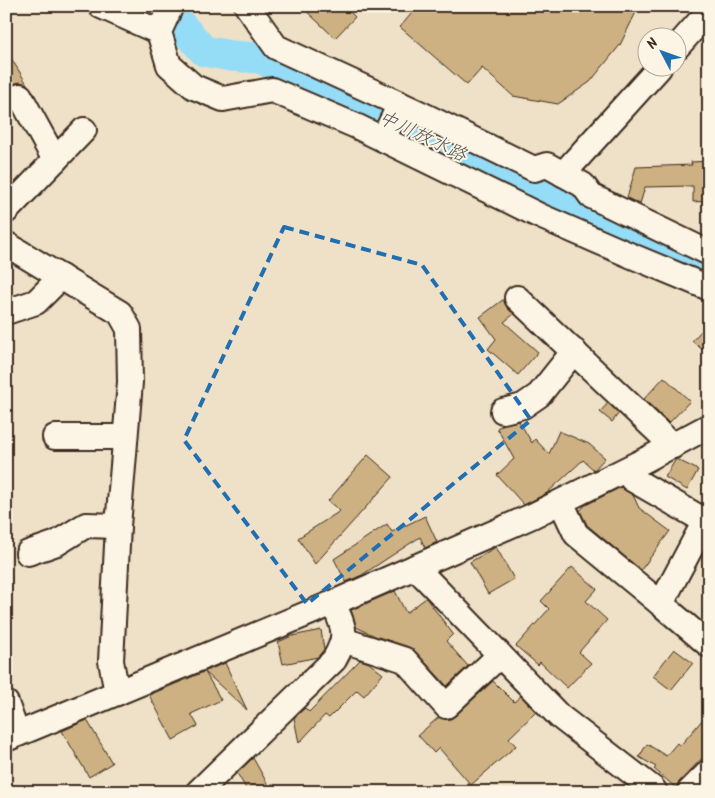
<svg xmlns="http://www.w3.org/2000/svg" width="715" height="798" font-family="Kalam,'Klee One',sans-serif">
<style>
.lines{fill:none;stroke-linecap:round;stroke-linejoin:round}
.river{stroke:#95dcf7;stroke-width:31}
.building{fill:#cdb182;stroke:#3b2a1e}
.minor-casing{stroke:#3b2a1e;stroke-width:28}
.minor{stroke:#fcf5e5;stroke-width:24}
.marked{fill:none;stroke:#1f6fb2;stroke-width:4;stroke-dasharray:10 6;stroke-linejoin:round}
.labels{text-anchor:middle;stroke-width:4;stroke-linejoin:round;paint-order:stroke}
.water-label{font-size:19px;font-style:italic;fill:#525654;stroke:#fcf5e5}
</style>
<rect width="100%" height="100%" fill="#eee1c7"/>
<filter id="ink" filterUnits="userSpaceOnUse"><feTurbulence type="fractalNoise" baseFrequency=".02" numOctaves="2"/><feDisplacementMap in="SourceGraphic" scale="10" xChannelSelector="R" yChannelSelector="G"/><feConvolveMatrix kernelMatrix="1 2 1 2 8 2 1 2 1" color-interpolation-filters="sRGB"/></filter>
<g filter="url(#ink)">
<g class="lines">
<path class="river" d="M145,6L177,21L204,51L231,56L260,58L705,269"/>
</g>
<g class="building">
<path d="M301,6H344L355,17L335,38Z"/>
<path d="M418,6H639L620,45L590,82L558,104L513,96L482,68L467,85L400,27Z"/>
<path d="M6,50L27,84L20,82L13,84L8,89L6,98Z"/>
<path d="M709,161V201L693,202V186L645,187L640,204L627,198L636,167L692,165L691,162Z"/>
<path d="M504,299L507,308L514,314L504,322L538,352L518,375L488,349L496,339L480,317Z"/>
<path d="M709,322V355L692,341Z"/>
<path d="M664,377L690,401L669,423L644,399Z"/>
<path d="M608,403L619,413L612,422L600,412Z"/>
<path d="M519,421L532,443L535,439L549,454L559,431L589,444L605,458L594,470L583,460L547,493L524,505L497,475L514,459L497,428L504,424Z"/>
<path d="M368,455L393,477L315,564L298,538L340,511L328,501Z"/>
<path d="M676,459L698,470L687,490L665,477Z"/>
<path d="M621,487L633,495L639,508L670,531L641,570L587,525L580,511L584,506Z"/>
<path d="M425,516L437,542L425,548L420,537L362,575L346,582L334,559L387,524L392,532Z"/>
<path d="M496,547L514,579L488,594L470,562Z"/>
<path d="M572,567L597,589L586,601L607,620L579,652L591,663L567,688L540,662L538,665L516,646L549,609L541,601Z"/>
<path d="M395,591L406,613L426,598L453,634L446,641L468,666L447,686L415,651L409,647L375,636L356,627L351,610Z"/>
<path d="M321,630L324,649L318,657L283,664L278,642L292,636Z"/>
<path d="M674,649L693,663L671,690L653,676Z"/>
<path d="M360,660L369,663L383,674L364,696L357,690L329,718L325,715L299,743L294,718L305,708L309,712Z"/>
<path d="M225,663L247,710L205,672L221,700L191,714L198,726L173,740L149,695Z"/>
<path d="M493,681L514,702L521,696L536,712L509,738L516,746L471,785L439,748L434,753L418,735L439,717L449,719L455,716Z"/>
<path d="M709,712V751L679,782L676,788L654,769L656,767L639,757L647,744L666,756L677,743L680,746Z"/>
<path d="M87,720L112,763L89,777L62,731Z"/>
<path d="M253,758L272,792H248L237,773Z"/>
</g>
<g class="lines">
<g class="minor-casing">
<g id="minor">
<path d="M101,6L159,32"/>
<path d="M171,6L159,32L169,65L194,87L223,99L272,90L356,126L540,216L632,256L709,288"/>
<path d="M247,6L276,47L419,113L534,169L547,165L583,185L591,196L709,253"/>
<path d="M678,46L709,11"/>
<path d="M20,96L55,160"/>
<path d="M383,139L400,104"/>
<path d="M563,174L659,68"/>
<path d="M6,211L84,130"/>
<path d="M6,244L120,313L129,329L130,382L118,526L111,661L117,693"/>
<path d="M517,298L673,446"/>
<path d="M6,312L36,302L61,277"/>
<path d="M503,411L523,406L539,395L574,351"/>
<path d="M55,437H125"/>
<path d="M561,502L576,534L661,604L705,521L632,479L626,470"/>
<path d="M28,553L57,543L86,525L118,526"/>
<path d="M415,567L559,716L652,788L655,792"/>
<path d="M661,604L709,645"/>
<path d="M343,640L405,660L446,706L500,655"/>
<path d="M6,703L17,734"/>
<path d="M6,739L333,603L532,516L647,459L709,426"/>
<path d="M198,792L334,660C349,634 344,628 333,603"/>
<path d="M689,792L709,772"/>
</g>
</g>
<use href="#minor" class="minor"/>
</g>
</g>
<path class="marked" d="M284,227L422,265L531,420L307,604L184,440Z"/>
<g class="labels">
<g class="water-label">
<text transform="translate(423 135) rotate(25)" y="7">中川放水路</text>
</g>
</g>
<rect width="715" height="798" fill="none" stroke="#fcf5e5" stroke-width="25"/>
<rect x="12" y="12" width="690" height="773" fill="none" stroke="#3b2a1e" stroke-width="2" filter="url(#ink)"/>
<g transform="translate(662 52) rotate(311)"><circle r="24" fill="#fcf5e5" stroke="#afa495"/>
<path d="M0-4L9 19L0 12L-9 19Z" fill="#1f6fb2"/>
<text y="-8" font-size="14" font-weight="bold" text-anchor="middle" fill="#3b2a1e">N</text>
</g>
</svg>
